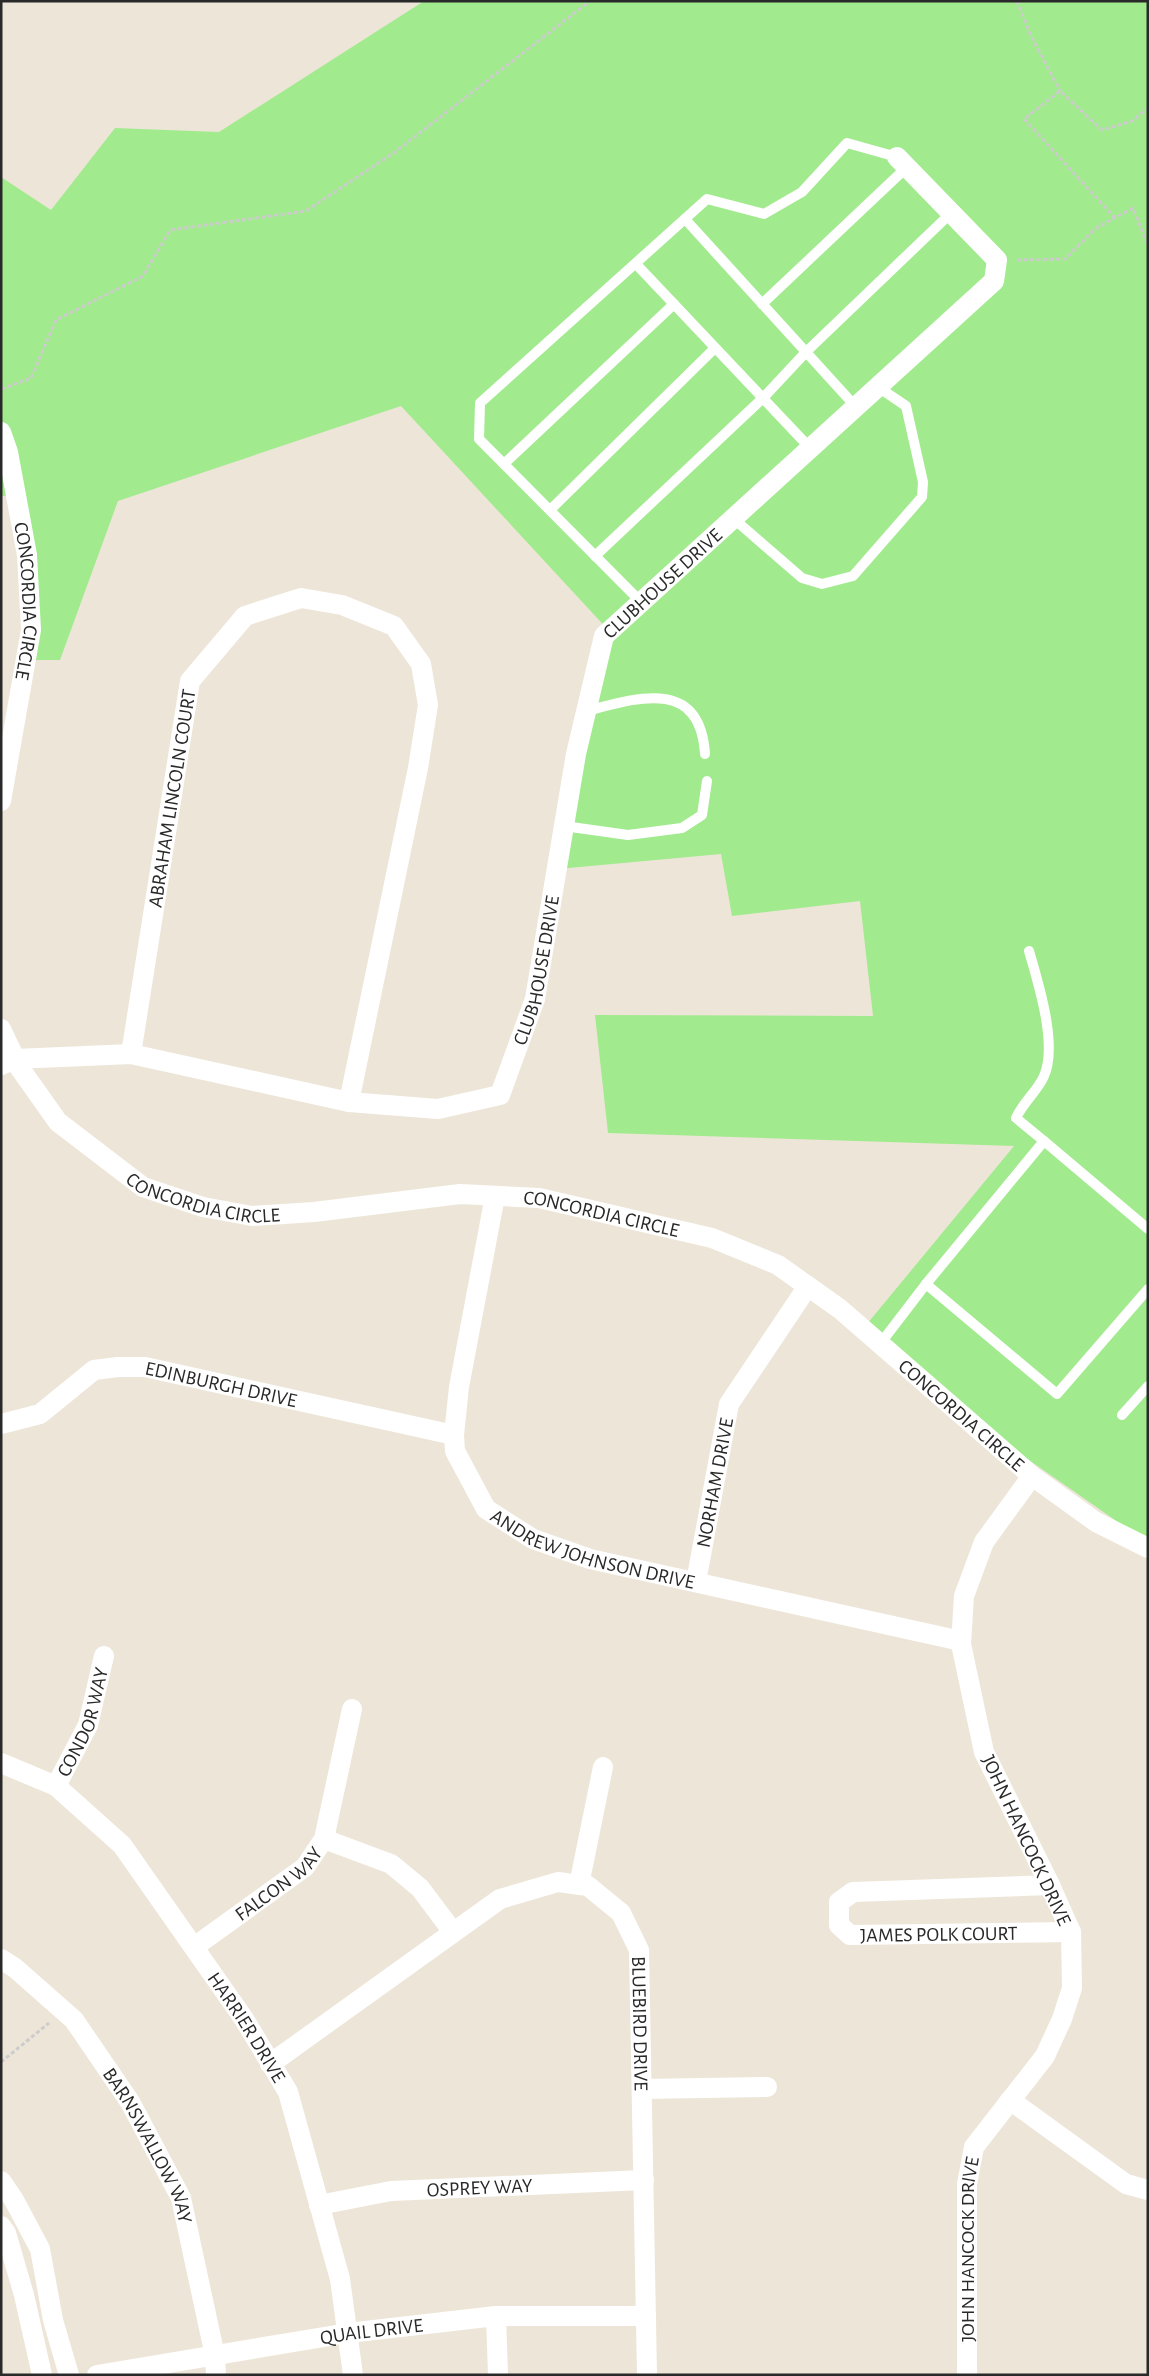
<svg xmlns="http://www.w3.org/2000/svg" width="1149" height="2376" font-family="'Alegreya Sans',sans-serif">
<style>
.green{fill:#a2ea8e}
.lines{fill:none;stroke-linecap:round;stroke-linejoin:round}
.path{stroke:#ccc;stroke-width:3;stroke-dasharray:4 2.5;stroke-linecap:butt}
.lane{stroke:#fff;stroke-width:10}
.street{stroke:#fff;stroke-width:20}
.labels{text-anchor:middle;stroke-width:4;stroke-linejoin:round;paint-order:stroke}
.street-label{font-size:20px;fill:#292929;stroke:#fff}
</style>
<rect width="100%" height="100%" fill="#ede6d8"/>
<path class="green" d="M424,1H1148V1543L924,1387L862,1330L1014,1146L608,1133L595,1015L873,1016L860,901L732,916L721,854L558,869L611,633L401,406L118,501L60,660H34L19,495L1,496V177L51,210L115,128L219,132Z"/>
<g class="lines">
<g class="path">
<path d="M1017,1L1030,34L1060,91"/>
<path d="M1115,218L1024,119L1060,91L1102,130L1132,121L1148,108"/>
<path d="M1017,260L1065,259L1096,228L1133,208L1148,246"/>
<path d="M1,389L31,378L56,320L143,276L170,230L306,211L395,152L590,1"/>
<path d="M1,2062L49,2023"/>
</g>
<g class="lane">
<path d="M685,219L856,407"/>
<path d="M636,264L811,449"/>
<path d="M762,304L907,167"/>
<path d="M504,464L674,304"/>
<path d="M550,510L715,348"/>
<path d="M734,519L802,578L822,584L853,576L922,497L923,482L906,406L878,387"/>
<path d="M595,556L763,398L806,352L951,213"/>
<path d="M642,603L479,439L480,403L707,199L764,214L802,192L847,143L897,157"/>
<path d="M587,711C639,697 700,678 705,754"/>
<path d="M564,826L628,835L682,828L702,815L707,781"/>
<path d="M1029,951C1038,982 1058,1045 1044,1076C1037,1092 1023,1102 1016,1118L1044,1141"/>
<path d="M926,1284L1057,1394L1148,1289"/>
<path d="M880,1344L926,1284L1044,1141L1148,1229"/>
<path d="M1122,1415L1148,1386"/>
</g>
<g class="street">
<path id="s1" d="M1,432L8,452L27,555L31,630L1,801"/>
<path id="s2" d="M1,1029L19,1067L58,1122L143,1187L203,1207L252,1216L314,1212L460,1194L539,1198L712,1238L778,1265L840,1309L1032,1476L1096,1522L1148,1548"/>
<path id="s3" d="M131,1054L190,681L245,616L301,598L342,605L394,626L421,664L428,705L418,768L349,1102"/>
<path id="s4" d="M1,1065L15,1059L131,1054L349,1102L438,1109L500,1095L535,999L576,754L604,636L994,281L997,260L897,157"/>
<path id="s5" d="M495,1196L459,1387L454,1435L455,1451L486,1509L533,1539L590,1559L961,1641"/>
<path id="s6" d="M1,1424L40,1414L94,1370L118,1367H145L454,1435"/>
<path id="s7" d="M696,1582L729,1404L808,1286"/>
<path id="s8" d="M1,1763L56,1786L122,1845L244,2019L288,2092L340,2279L353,2375"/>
<path id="s9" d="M56,1786L88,1725L104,1656"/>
<path d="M324,1839L391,1864L420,1888L453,1932"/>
<path d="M579,1885L603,1767"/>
<path id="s10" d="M1050,1885L853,1892L839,1902V1925L850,1935L1071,1932"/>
<path id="s11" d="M194,1947L305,1867L324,1839L352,1709"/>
<path id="s12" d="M1,1959L15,1968L74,2020L130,2102L181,2198L215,2356L216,2375"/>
<path id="s13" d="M270,2064L500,1899L558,1882L588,1886L621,1913L639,1950L647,2375"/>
<path d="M642,2089L767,2087"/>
<path d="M1010,2100L1126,2184L1148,2190"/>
<path d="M1,2181L14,2200L40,2249L53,2320L69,2375"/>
<path id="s14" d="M319,2205L391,2191L644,2180"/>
<path d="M1,2226L6,2233L24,2295L42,2375"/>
<path d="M496,2316L498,2375"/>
<path id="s15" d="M97,2375L348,2333L496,2316H646"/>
<path id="s16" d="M967,2375V2184L974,2147L1045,2056L1062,2019L1072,1988L1071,1932L1050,1885L984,1752L961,1644L964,1596L984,1542L1032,1476"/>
</g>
</g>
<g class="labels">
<g class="street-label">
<text dy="7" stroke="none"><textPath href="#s4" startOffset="1058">CLUBHOUSE DRIVE</textPath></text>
<text dy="7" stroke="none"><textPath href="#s1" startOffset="172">CONCORDIA CIRCLE</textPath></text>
<text dy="7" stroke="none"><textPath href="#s3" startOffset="259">ABRAHAM LINCOLN COURT</textPath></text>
<text dy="7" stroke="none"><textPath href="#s4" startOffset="638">CLUBHOUSE DRIVE</textPath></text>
<text dy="7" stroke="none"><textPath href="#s2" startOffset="278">CONCORDIA CIRCLE</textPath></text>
<text dy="7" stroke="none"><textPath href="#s2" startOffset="682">CONCORDIA CIRCLE</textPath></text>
<text dy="7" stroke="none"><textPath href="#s6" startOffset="239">EDINBURGH DRIVE</textPath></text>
<text dy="7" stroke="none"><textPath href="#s2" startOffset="1104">CONCORDIA CIRCLE</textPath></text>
<text dy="7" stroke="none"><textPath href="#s7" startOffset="101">NORHAM DRIVE</textPath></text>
<text dy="7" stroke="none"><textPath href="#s5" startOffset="440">ANDREW JOHNSON DRIVE</textPath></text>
<text dy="7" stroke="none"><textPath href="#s9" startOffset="70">CONDOR WAY</textPath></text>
<text transform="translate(1027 1840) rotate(65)" y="7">JOHN HANCOCK DRIVE</text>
<text dy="7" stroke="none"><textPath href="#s11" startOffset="106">FALCON WAY</textPath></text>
<text dy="7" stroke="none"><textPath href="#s10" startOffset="341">JAMES POLK COURT</textPath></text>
<text dy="7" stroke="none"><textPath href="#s13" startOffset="531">BLUEBIRD DRIVE</textPath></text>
<text dy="7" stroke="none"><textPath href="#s8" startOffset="369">HARRIER DRIVE</textPath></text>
<text dy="7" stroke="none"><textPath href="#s12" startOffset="242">BARNSWALLOW WAY</textPath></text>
<text dy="7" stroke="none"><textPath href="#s14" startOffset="162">OSPREY WAY</textPath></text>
<text dy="7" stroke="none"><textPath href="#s16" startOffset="126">JOHN HANCOCK DRIVE</textPath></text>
<text dy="7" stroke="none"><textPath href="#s15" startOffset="278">QUAIL DRIVE</textPath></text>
</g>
</g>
<rect width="1149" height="2376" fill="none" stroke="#292929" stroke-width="5"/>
</svg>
